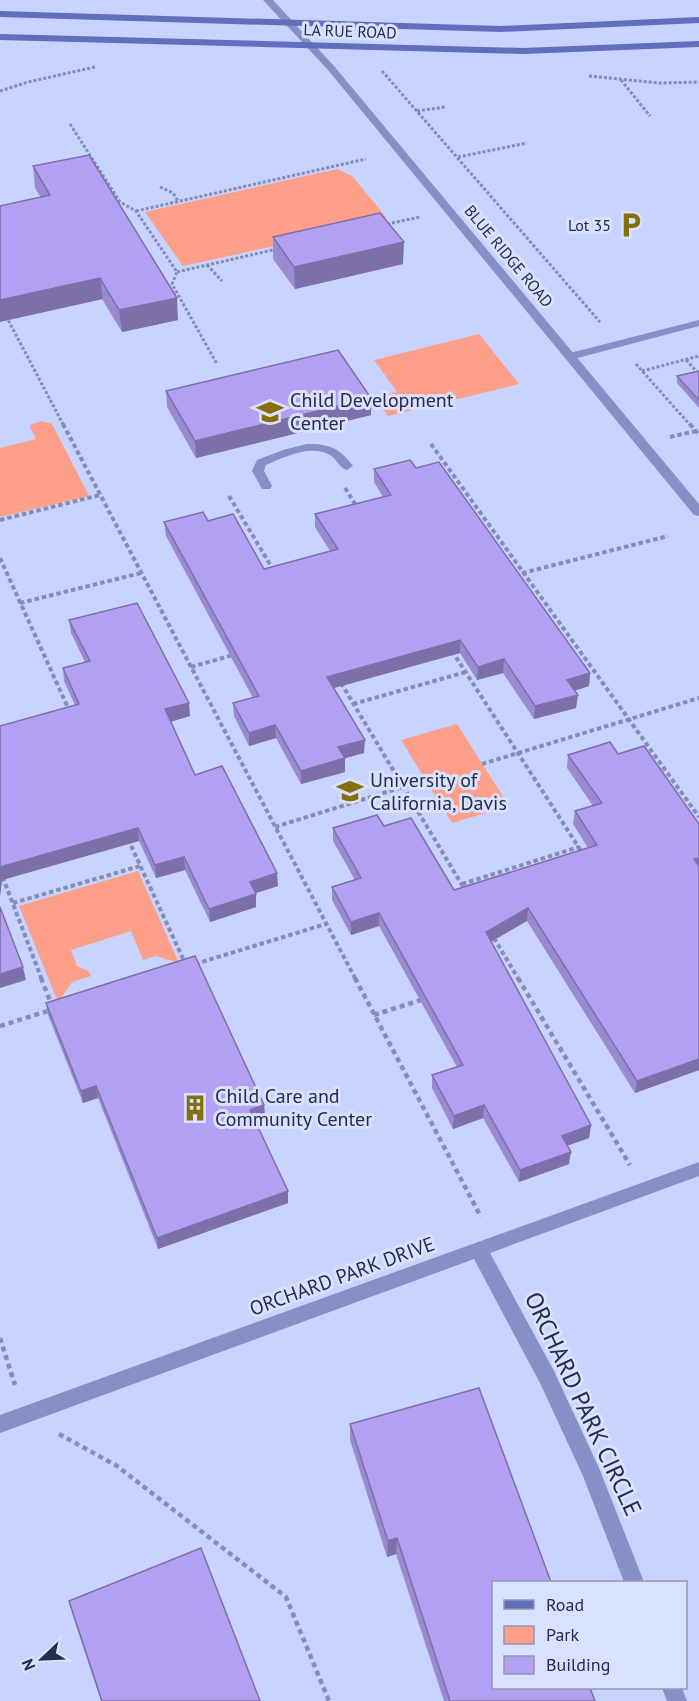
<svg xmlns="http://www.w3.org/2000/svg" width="699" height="1701" font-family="'PT Sans',sans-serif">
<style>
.green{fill:#fd9f89}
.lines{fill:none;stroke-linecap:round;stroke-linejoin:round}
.path-far2{stroke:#858db3;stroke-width:3;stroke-dasharray:3 2;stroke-linecap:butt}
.path-far1{stroke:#858db3;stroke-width:4;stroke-dasharray:4.5 3;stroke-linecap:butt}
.path{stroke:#858db3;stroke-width:4.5;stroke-dasharray:5 4;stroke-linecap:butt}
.service{fill:#8591c6;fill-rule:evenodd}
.minor{fill:#8591c6;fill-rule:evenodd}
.secondary{fill:#606ebc;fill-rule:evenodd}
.wall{fill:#9a8ad1}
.shaded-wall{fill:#7d70aa}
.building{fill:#b3a0f3;stroke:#7d70aa;stroke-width:1.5}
.labels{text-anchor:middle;stroke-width:6;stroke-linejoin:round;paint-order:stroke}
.far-street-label{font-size:16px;fill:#262b48;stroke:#d9e1fe}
.far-poi-label{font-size:16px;fill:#262b48;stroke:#d9e1fe;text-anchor:end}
.poi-label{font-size:20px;fill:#262b48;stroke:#d9e1fe;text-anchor:start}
.street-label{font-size:20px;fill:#262b48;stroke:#d9e1fe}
.near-street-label{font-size:24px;fill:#262b48;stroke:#d9e1fe}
</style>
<rect width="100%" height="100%" fill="#c8d3ff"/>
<g class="green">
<path d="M337,169L352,176L386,217V220L380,223L183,266L145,212Z"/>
<path d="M479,334L519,384L388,416L381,407L368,410L361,401L397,392L374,360Z"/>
<path d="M42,421L52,424L89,496L0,517V448L36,439L30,427L32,424Z"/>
<path d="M457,724L509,806L452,823L401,740Z"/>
<path d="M138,871L179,963L156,956L143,960L131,931L71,950L77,966L88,971L91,976L72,982L58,1002L19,906Z"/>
</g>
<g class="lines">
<g class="path-far2">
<path d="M382,71L600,322"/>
<path d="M589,76L660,83L699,82"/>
<path d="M621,80L650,116"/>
<path d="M0,91L28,82L95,67"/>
<path d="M417,111L445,107"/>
<path d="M70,124L120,202L136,211L177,272L172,284L217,364"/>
<path d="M458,157L527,143"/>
<path d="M160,187L173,193L178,201"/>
<path d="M136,211L366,159"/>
<path d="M387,224L420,217"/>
<path d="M207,265L222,281"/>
<path d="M177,272L277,249"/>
<path d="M6,316L64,426"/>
<path d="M686,360L699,374"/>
<path d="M636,364L691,426"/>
<path d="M642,371L699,356"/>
</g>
<g class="path-far1">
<path d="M63,424L356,980"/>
<path d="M690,424L699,435"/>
<path d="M670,437L696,431"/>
<path d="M431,444L699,817"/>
<path d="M345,488L357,507"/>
<path d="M229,496L274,571"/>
<path d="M0,520L100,495"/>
<path d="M0,558L69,710"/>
<path d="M515,575L668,536"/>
<path d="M20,603L141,573"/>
<path d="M452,651L583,854"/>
<path d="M191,667L233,655"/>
<path d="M341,683L465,890"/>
<path d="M353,704L466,672"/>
<path d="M482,764L699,698"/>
<path d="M275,827L425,780"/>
<path d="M128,839L185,963"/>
<path d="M0,870L42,980"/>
<path d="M462,884L579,847"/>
<path d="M13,903L140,866"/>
<path d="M494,938L519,980"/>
<path d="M195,964L326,924"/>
</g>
<g class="path">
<path d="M41,978L52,1006"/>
<path d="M355,978L481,1217"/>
<path d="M518,978L630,1165"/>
<path d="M374,1015L424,999"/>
<path d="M0,1026L51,1010"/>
<path d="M0,1338L15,1385"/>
<path d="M59,1434L117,1466L286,1597L329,1701"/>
</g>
<g class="service">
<path d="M699,320V326L570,360L564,356L566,354Z"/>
<path d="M307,444C329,443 341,449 353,466L347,470C339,468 337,459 330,455C311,444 284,457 266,465L264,471L272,486L270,489H262L252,471L257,460L283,450Z"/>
</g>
<g class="minor">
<path d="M263,0H273L334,66L699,504V516L694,515L328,70Z"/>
<path d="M699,1162V1176L490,1253L554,1371L599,1468L644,1582H624L583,1476L540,1383L474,1259L0,1433V1415Z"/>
<path d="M662,1688H682L687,1701H667Z"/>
</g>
<g class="secondary">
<path d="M0,11L501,26L699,17V23L501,32L0,17Z"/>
<path d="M0,34L523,48L699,41V47L523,54L0,40Z"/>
</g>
</g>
<g class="wall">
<path d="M33,166L178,320L122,332L35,188Z"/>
<path d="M273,237L403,264L295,289L273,259Z"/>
<path d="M699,371V408L677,383V376Z"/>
<path d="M166,391L371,415L196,458L167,407Z"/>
<path d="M416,468L590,673L589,686L575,691L576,708L534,719L503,673L477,680L460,653L334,688L364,753L345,758V772L301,784L276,738L249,746L234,716L233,703L253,698L166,536L164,522L208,521L264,569L330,551L315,527V514L383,497L374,482V469Z"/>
<path d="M69,620L190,716L171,721L195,775L278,886L255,893L256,907L210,922L185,870L156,878L139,841L2,880L0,896V726L75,705L64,681L63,668L85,662L71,633Z"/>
<path d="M618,754L699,824V1070L635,1093L527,921L491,942L591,1125L589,1138L567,1146L569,1164L519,1182L483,1118L453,1129L432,1088V1075L457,1067L379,926L351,935L332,900V887L355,880L333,841V828L384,826L454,890L588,848L573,824L575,811L593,806L567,768L568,755Z"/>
<path d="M46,1003L264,1105L265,1117L255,1120L288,1203L158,1249L98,1098L83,1103L48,1015Z"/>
<path d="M350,1424L595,1701H444L396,1554L387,1557L350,1440Z"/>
<path d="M69,1601L260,1701H101L73,1616Z"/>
</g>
<g class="shaded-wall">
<path d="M404,242L403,264L295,289L294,267Z"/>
<path d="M100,278L103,299L0,322V300Z"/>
<path d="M177,298L178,320L122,332L119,310Z"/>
<path d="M371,398V415L196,458L195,441Z"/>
<path d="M460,640V653L327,690V677Z"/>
<path d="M504,659L503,673L477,680L478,667Z"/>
<path d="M590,673L589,686L566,693L567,680Z"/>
<path d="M578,695L576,708L534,719L535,706Z"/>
<path d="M189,703L190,716L167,723L165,709Z"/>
<path d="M275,725L276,738L249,746V733Z"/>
<path d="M365,740L364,753L338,760V747Z"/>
<path d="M345,758V772L301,784V771Z"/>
<path d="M138,828L139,841L2,880L0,896V867Z"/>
<path d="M184,857L185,870L156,878L155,865Z"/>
<path d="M699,858V870L694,859Z"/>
<path d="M277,873L278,886L250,895V882Z"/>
<path d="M256,894V907L210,922L209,909Z"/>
<path d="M528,908L527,921L485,945L486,932Z"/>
<path d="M379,913V926L351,935V922Z"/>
<path d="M23,967L26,980L0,988V974Z"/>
<path d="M699,1059V1070L635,1093L637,1081Z"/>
<path d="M96,1086L98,1098L83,1103L81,1091Z"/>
<path d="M264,1105L265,1117L251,1121L250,1110Z"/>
<path d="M484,1105L483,1118L453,1129L454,1116Z"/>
<path d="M591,1125L589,1138L560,1148L562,1136Z"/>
<path d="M571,1152L569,1164L519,1182L520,1170Z"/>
<path d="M288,1191V1203L158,1249L157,1238Z"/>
<path d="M397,1538L396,1554L387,1557L388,1541Z"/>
</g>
<g class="building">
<path d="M89,155L177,298L119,310L100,278L0,300V206L50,195L33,166Z"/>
<path d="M380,213L404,242L294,267L273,237Z"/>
<path d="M338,350L371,398L195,441L166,391Z"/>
<path d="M699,371V400L677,376Z"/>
<path d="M410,460L416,468L439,462L590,673L567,680L578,695L535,706L504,659L478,667L460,640L327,677L365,740L338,747L345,758L301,771L275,725L249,733L233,703L259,696L164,522L203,512L208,521L233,514L264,569L338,549L315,514L391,495L374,469Z"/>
<path d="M137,603L189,703L165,709L195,775L222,766L277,873L250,882L256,894L209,909L184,857L155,865L138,828L0,867V726L79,704L63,668L90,661L69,620Z"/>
<path d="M610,742L618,754L644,746L699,824V858L694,859L699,866V1059L637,1081L528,908L486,932L591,1125L562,1136L571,1152L520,1170L484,1105L454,1116L432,1075L463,1065L379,913L351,922L332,887L361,878L333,828L377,815L384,826L411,818L454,890L597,845L575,811L602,803L568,755Z"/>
<path d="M0,907L23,967L0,974Z"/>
<path d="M195,956L264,1105L250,1110L288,1191L157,1238L96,1086L81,1091L46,1003Z"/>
<path d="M479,1388L551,1582H494V1688H590L595,1701H450L397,1538L388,1541L350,1424Z"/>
<path d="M201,1548L260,1701H102L69,1601Z"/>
</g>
<defs>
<g id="parking-bare" transform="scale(2.07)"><path d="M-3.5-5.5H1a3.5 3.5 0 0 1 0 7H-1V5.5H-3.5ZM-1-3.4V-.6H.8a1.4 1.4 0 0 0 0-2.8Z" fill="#856e0c" stroke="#d9e1fe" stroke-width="2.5" paint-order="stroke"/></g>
<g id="school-bare" transform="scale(2.07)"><path d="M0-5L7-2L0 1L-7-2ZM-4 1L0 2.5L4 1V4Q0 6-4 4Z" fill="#856e0c" stroke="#d9e1fe" stroke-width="2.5" paint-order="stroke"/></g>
<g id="university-bare" transform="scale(2.07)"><path d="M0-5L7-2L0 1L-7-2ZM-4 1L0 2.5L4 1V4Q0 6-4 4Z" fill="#856e0c" stroke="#d9e1fe" stroke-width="2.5" paint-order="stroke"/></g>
<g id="building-bare" transform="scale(2.07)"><path d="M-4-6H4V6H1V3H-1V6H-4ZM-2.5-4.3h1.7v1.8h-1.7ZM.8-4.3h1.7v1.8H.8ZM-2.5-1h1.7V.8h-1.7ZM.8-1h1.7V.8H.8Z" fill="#856e0c" stroke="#d9e1fe" stroke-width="2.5" paint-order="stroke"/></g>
</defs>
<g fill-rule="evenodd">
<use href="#parking-bare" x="631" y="225"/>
<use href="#school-bare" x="270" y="412"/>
<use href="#university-bare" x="350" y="791"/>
<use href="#building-bare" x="195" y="1108"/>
</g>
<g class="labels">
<g class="far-street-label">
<text transform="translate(350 31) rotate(2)" y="6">LA RUE ROAD</text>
<text transform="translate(509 256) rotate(50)" y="6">BLUE RIDGE ROAD</text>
</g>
<g class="far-poi-label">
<text x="611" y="231">Lot 35</text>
</g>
<g class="poi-label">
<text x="290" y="407">Child Development<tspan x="290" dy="23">Center</tspan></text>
<text x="370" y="787">University of<tspan x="370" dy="23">California, Davis</tspan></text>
<text x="215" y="1103">Child Care and<tspan x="215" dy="23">Community Center</tspan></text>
</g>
<g class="street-label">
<text transform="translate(342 1276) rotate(-20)" y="7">ORCHARD PARK DRIVE</text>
</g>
<g class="near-street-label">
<text transform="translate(583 1404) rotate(65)" y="8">ORCHARD PARK CIRCLE</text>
</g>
</g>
<rect x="492" y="1581" width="195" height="108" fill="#d9e1fe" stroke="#9198b5" stroke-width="1.5"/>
<rect x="504" y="1600" width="30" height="9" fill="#606ebc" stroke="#9198b5" stroke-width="1.5"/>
<text x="546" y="1611" font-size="18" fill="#262b48">Road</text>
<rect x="504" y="1626" width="30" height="18" fill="#fd9f89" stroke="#9198b5" stroke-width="1.5"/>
<text x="546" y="1641" font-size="18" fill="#262b48">Park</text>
<rect x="504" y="1656" width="30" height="18" fill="#b3a0f3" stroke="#9198b5" stroke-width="1.5"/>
<text x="546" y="1671" font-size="18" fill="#262b48">Building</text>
<g transform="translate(42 1659) rotate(247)" stroke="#d9e1fe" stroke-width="4.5" paint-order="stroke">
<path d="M0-4.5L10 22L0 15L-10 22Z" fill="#262b48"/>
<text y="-9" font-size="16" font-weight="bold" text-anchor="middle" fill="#262b48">N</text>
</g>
</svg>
